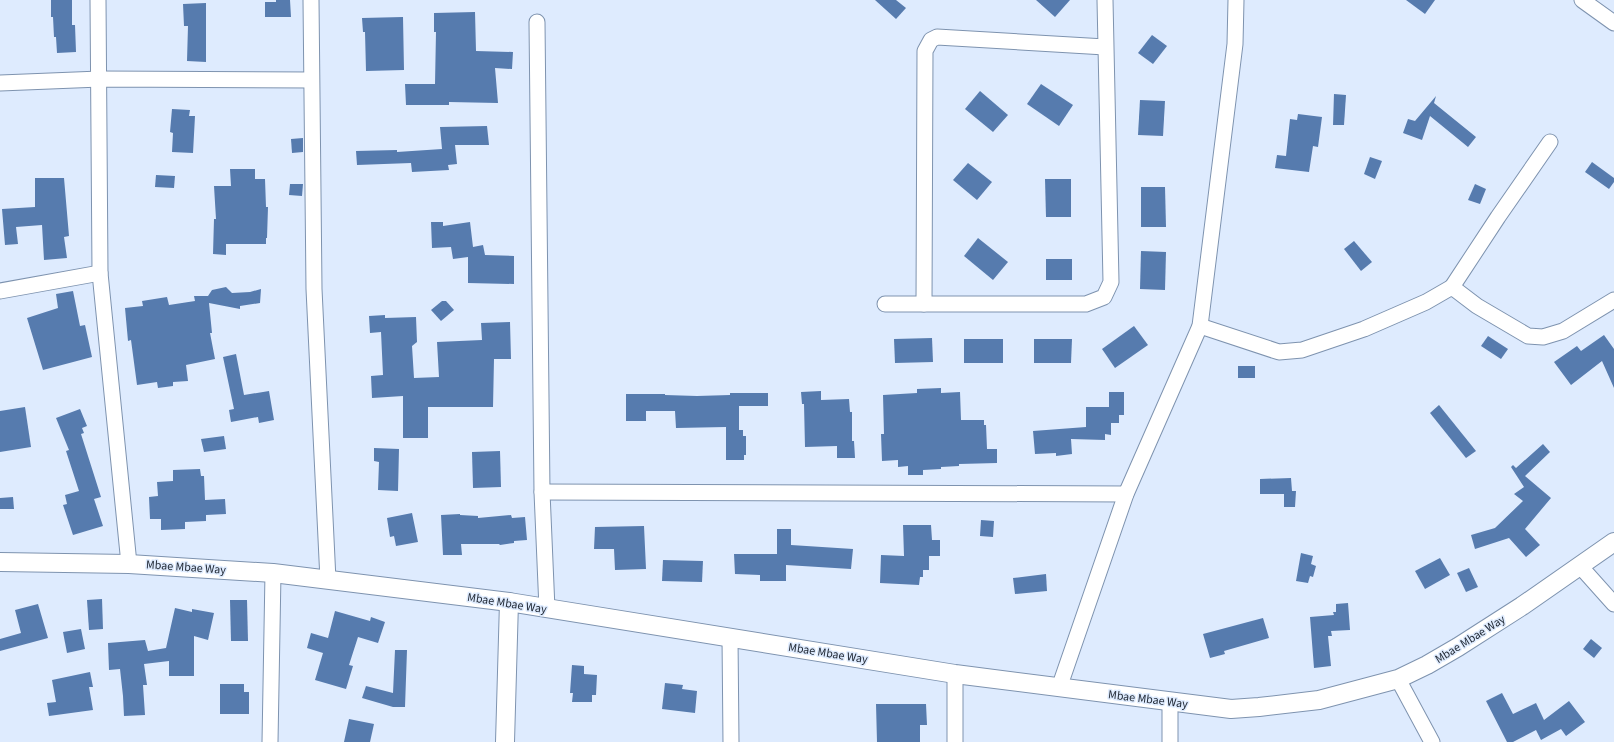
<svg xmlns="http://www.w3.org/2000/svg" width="1614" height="742" font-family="'Source Sans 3',sans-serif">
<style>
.building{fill:#567bae}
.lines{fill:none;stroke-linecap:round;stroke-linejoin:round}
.minor-casing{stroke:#7e93af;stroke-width:17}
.tertiary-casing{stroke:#7e93af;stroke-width:20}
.minor{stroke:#fff;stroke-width:15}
.tertiary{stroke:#fff;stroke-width:18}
.labels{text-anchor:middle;stroke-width:3;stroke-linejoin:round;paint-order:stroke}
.street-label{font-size:12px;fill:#232b37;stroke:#deebfe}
</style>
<rect width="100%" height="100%" fill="#deebfe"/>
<g class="building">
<path d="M51,0H72V25H75L76,52L57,53L56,37H54L53,17H51Z"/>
<path d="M276,0H290L291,17H265V2H276Z"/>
<path d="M875,0H896L906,8L896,19Z"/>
<path d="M1036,0H1070L1055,17Z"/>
<path d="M1406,0H1435L1425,14Z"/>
<path d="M206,3V62L187,61L188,26H184L183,4Z"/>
<path d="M475,12L476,51L513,52L512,69L495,68L498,103L449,102V105H406L405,84H435L436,32H434V13Z"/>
<path d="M403,17L404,70L366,71L365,32H363L362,18Z"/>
<path d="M1152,35L1167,46L1153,64L1138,53Z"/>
<path d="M1041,84L1073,105L1059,126L1027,104Z"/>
<path d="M980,91L1008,115L993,132L965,109Z"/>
<path d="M1334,94L1346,95L1344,125H1333Z"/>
<path d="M1436,96L1434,103L1476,137L1468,147L1430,116L1422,140L1403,133L1408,119L1415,121Z"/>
<path d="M1140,100L1165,101L1163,136L1138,135Z"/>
<path d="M172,109L190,110L189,116H195L193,153L172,152L173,133L170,132Z"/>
<path d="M1298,114L1322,117L1318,147L1313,146L1309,172L1275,168L1277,155L1286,156L1290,119L1297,120Z"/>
<path d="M487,126L489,145H455L457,164L448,165L449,170L412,172L411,163L357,165L356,151L397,150V152L442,149L440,127Z"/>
<path d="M303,138V152L292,153L291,139Z"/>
<path d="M1370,157L1382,161L1375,179L1364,174Z"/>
<path d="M1592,162L1614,178V182L1609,189L1585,172Z"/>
<path d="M968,163L992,182L977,200L953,180Z"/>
<path d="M230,169H255V179H265L266,207H268L267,238H266V244H226V255L213,254L214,219H216L214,186H231Z"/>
<path d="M156,175L175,176L174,188L155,187Z"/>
<path d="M35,178H64L69,236L64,237L67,258L44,260L42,225L16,227L18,244L5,245L2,209L35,207Z"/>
<path d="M1045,179H1071V217H1046Z"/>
<path d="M290,184H303L302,196L289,195Z"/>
<path d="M1475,184L1486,189L1480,204L1468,200Z"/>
<path d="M1141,187H1165L1166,227H1141Z"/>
<path d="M431,222H443V226L470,222L473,247L483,245L485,255L514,256V284L468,283V257L453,259L451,247L432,248Z"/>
<path d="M978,238L1008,262L993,280L964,256Z"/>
<path d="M1354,241L1372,262L1361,271L1344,249Z"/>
<path d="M1141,251L1166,252L1165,290L1140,289Z"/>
<rect x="1046" y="259" width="26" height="21"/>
<path d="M226,287L232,293L250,292L261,289L260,303L240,306V309L209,303L212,333H210L215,359L186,365L188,381L173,382V386L158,388L157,382L137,385L131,340L128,341L125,308L143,306L142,301L167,297L169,305L195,301L194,296H208L212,290Z"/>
<path d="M73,291L80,326L85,325L92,357L43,370L27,318L58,308L56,294Z"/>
<path d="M442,301H446L454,310L441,321L431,310Z"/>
<path d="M385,315V318L416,317L417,342L412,346L414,378L439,377L437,342L482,340L481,323L510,322L511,359H494L493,407H428V438H403V396L372,398L371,376L383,375L381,332L370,333L369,316Z"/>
<path d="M1134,326L1148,345L1115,368L1102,349Z"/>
<path d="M1604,335L1614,349V388L1602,361L1571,385L1554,362L1577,346L1581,351Z"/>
<path d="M1488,336L1508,349L1501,359L1481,346Z"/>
<path d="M932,338L933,362L895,363L894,339Z"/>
<rect x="964" y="339" width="39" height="24"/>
<path d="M1034,339H1072L1071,363H1034Z"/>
<path d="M236,354L244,395L269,391L274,420L259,423L258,417L231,422L229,410L234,409L223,357Z"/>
<rect x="1238" y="366" width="17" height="12"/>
<path d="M941,388V393L960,392L961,420H984V425H986L987,449H997V463L959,464V466L941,467V469L923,470V475H908V466L898,467V460L882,461L881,434H884L883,395L917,393V389Z"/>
<path d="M821,391V400L849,399L850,412H852V441H854L855,458H837V446L805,447L804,404H802L801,392Z"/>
<path d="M1109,392H1124V415H1119V423H1111V435L1105,434V440L1071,439L1072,454L1056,456V453L1035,454L1033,431L1086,427V407H1109Z"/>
<path d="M730,393H768V406H739V430H743V436H746V455H744V460H726V427L676,428L675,411H646V421H626V394H665V395L697,396L730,395Z"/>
<path d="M1439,405L1476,451L1466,458L1430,413Z"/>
<path d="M25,407L31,447L0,452V411Z"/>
<path d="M80,409L87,426L82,428L84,433L81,434L101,497L94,499L103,526L73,535L63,505L67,504L65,495L79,491L66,451L69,450L56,418Z"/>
<path d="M224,436L226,449L204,452L201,439Z"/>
<path d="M1543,444L1550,452L1525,476L1551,498L1525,529L1540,545L1526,557L1509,538L1475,549L1471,535L1495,528L1523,501L1514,494L1524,487L1511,467L1513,465L1516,468Z"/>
<path d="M374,448L399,449L398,491L378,490L379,462L374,461Z"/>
<path d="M500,451L501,487L473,488L472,452Z"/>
<path d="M200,469L201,476H204L205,500L225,499L226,514L206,515V521L185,522V529L161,530V519H150L149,497L158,496L157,482L173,481V470Z"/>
<path d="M1291,478L1292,491H1296L1295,507H1284V494H1260V479Z"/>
<path d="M13,497L14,509H0V498Z"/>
<path d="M412,513L418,542L396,546L394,536L390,537L387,518Z"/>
<path d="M460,514V515L478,516V518L511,515L512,518L525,517L527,540L514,541V543L500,545L499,544H461L462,555H443L441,515Z"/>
<path d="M981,520L994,521L993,537L980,536Z"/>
<path d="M903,525H931L932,540H940V556H929V570H923V577H920L919,585L880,583L881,555L904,556Z"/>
<path d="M644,526L646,569L615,570L614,549H594L595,527Z"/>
<path d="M777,529H791V545L853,549L851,569L786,565V581H760V575L735,574L734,554H777Z"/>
<path d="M1301,553L1313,556L1311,564L1316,566L1313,577L1310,576L1308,583L1296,581Z"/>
<path d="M1440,558L1450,575L1425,589L1415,571Z"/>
<path d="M663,560L703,561L702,582L662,581Z"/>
<path d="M1469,568L1478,587L1466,592L1457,573Z"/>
<path d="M1046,574L1047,591L1015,594L1013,578Z"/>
<path d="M102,599L103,629L89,630L87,600Z"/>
<path d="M230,600H247L248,641H231Z"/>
<path d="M1348,603L1350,630L1331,631L1332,636H1328L1331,666L1314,668L1310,617L1334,615L1333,612H1336V604Z"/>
<path d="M38,604L48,638L0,651V639L21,633L15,610Z"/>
<path d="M175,608L192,612V609L214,613L208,640L194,636V676H169V661L144,664L147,685H143L145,715L124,716L123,696L120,669L109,670L108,643L145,640L148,651L166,648Z"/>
<path d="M335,611L370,621L371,617L385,622L378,643L358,637L349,665L353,666L346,689L315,680L323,653L307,648L311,633L328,638Z"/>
<path d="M1263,618L1269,638L1224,651L1225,654L1210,658L1203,634Z"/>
<path d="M81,629L85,649L67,653L63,632Z"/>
<path d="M1591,639L1602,648L1594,658L1583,649Z"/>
<path d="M395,650H407L405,707H393L362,698L366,686L393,693Z"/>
<path d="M572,665L584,666V674L597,675L596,695H592V702H572L573,693H570Z"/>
<path d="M90,672L93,687H89L93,710L49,716L47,703L56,702L52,680Z"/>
<path d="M665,683L683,685L682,689L697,691L695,713L662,709Z"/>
<path d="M220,684H244V692H249V714H220Z"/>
<path d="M1502,693L1513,714L1536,703L1544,720L1569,701L1585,722L1566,736L1561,729L1541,740L1536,730L1513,742H1507L1486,701Z"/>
<path d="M876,704H926L927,725H920V742H877Z"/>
<path d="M349,719L374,724L370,742H344Z"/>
</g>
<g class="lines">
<g class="minor-casing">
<g id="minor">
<path d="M98,0L100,273L129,564"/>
<path d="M311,0L314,289L328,580"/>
<path d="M1582,0L1614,23"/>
<path d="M537,22L542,492L547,609"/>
<path d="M0,83L100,79L311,80"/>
<path d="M1452,287L1498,217L1550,142"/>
<path d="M0,291L100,273"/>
<path d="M885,304H1086L1104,297L1111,282L1105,0"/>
<path d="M924,304L925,51L931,40L937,37L1105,47"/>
<path d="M1200,326L1279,352L1302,350L1364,329L1426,302L1452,287L1477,306L1528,336L1543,337L1563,331L1614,300"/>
<path d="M542,492L1126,494"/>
<path d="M1580,566L1614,604"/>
<path d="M730,637L731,742"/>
<path d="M955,674V742"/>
<path d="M1398,679L1432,742"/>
<path d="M1059,688L1126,494L1200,326L1235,44L1236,0"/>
<path d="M1170,702V742"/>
<path d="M270,742L273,573"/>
</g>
</g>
<g class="tertiary-casing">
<g id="tertiary">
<path d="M0,562L129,564L273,573L509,602L955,674L1231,709L1259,707L1319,700L1398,679L1427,665L1458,647L1522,606L1614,542"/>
<path d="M505,742L509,602"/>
</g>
</g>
<use href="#minor" class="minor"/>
<use href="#tertiary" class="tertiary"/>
</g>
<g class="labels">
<g class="street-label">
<text transform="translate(186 567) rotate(4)" y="4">Mbae Mbae Way</text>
<text transform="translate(507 603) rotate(9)" y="4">Mbae Mbae Way</text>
<text transform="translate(1470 639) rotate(-32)" y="4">Mbae Mbae Way</text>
<text transform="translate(828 653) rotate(9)" y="4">Mbae Mbae Way</text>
<text transform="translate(1148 699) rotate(7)" y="4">Mbae Mbae Way</text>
</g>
</g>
</svg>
